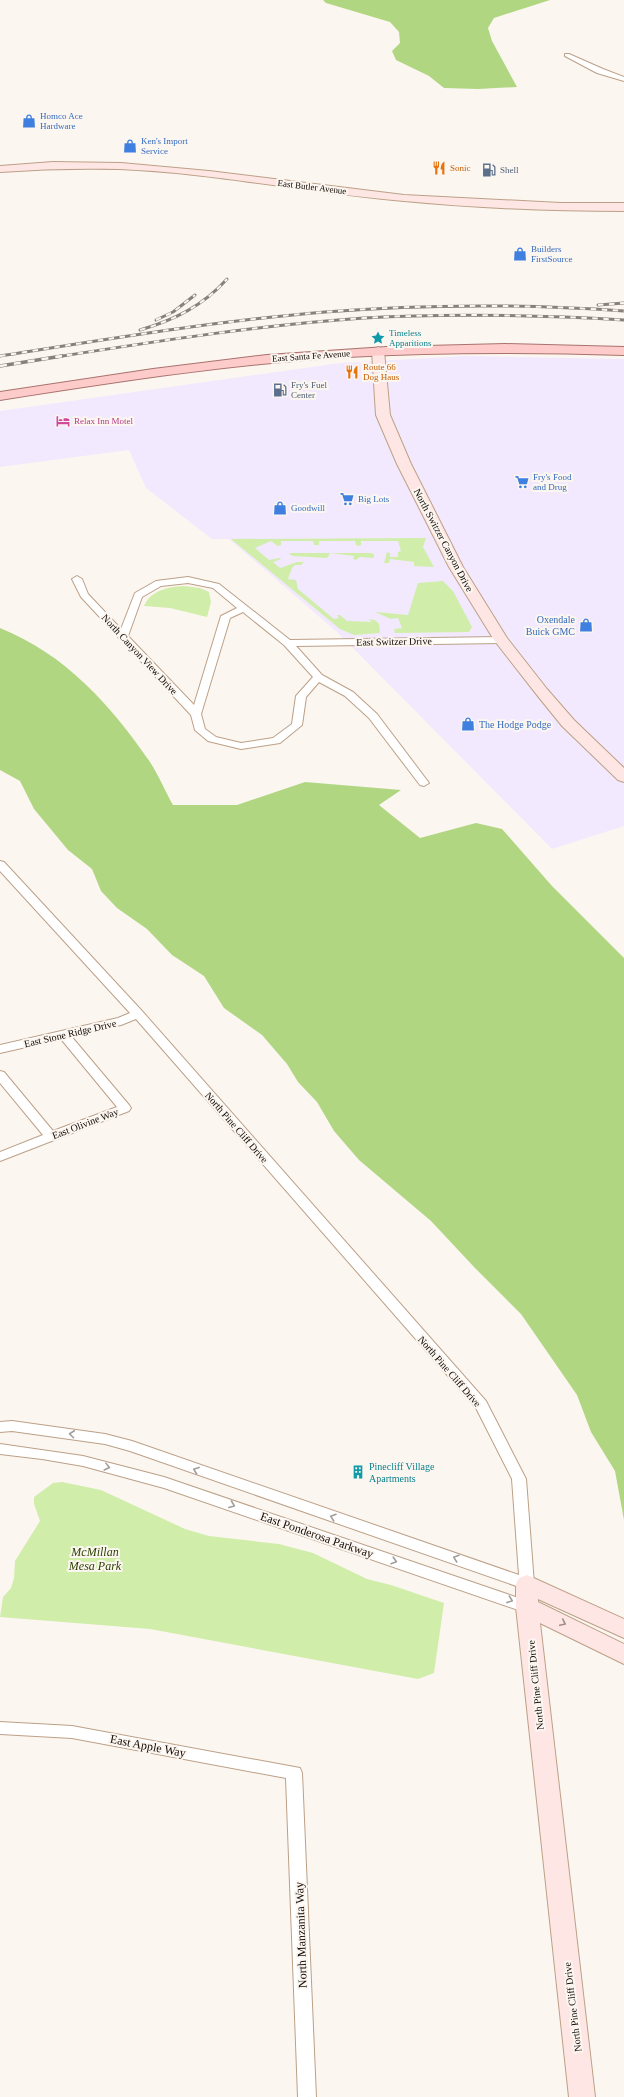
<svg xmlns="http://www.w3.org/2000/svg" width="624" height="2097" font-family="Georgia,serif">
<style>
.commercial{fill:#f2e9fe}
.green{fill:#d0eeaa}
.forest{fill:#b1d681}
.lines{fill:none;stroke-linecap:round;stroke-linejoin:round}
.street-casing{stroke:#bca087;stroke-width:2}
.secondary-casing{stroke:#bca087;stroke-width:2}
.primary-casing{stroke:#a9726d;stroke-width:2}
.street{fill:#fff;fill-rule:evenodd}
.secondary{fill:#fee6e4;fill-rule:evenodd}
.primary{fill:#fdccca;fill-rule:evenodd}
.rail-far1-casing{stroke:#88817b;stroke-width:3}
.rail-casing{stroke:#88817b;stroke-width:3.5}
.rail-far1{stroke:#fcf6f1;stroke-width:2;stroke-dasharray:5.5;stroke-linecap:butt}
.rail{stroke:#fcf6f1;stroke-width:2.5;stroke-dasharray:7;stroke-linecap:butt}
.oneway{stroke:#a09d9a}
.oneway2{stroke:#a08e8a}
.labels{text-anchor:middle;stroke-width:4;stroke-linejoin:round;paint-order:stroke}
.far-shop-label{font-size:9px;fill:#366cbe;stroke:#fcf6f1;text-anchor:start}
.far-food-label{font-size:9px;fill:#c56008;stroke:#fcf6f1;text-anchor:start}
.far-service-label{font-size:9px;fill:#4e5e75;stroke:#fcf6f1;text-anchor:start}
.far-street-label{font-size:9px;fill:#120903;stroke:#fcf6f1}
.far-culture-label{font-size:9px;fill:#0d838f;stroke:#fcf6f1;text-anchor:start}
.far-hotel-label{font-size:9px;fill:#b23c85;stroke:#fcf6f1;text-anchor:start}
.street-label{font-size:10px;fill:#120903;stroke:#fcf6f1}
.shop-label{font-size:10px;fill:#366cbe;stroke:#fcf6f1;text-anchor:end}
.culture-label{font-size:10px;fill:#0d838f;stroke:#fcf6f1;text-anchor:start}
.near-street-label{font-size:12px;fill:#120903;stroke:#fcf6f1}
.near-park-label{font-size:12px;font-style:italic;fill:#2c4102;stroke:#fcf6f1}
</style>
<rect width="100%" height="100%" fill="#fcf6f1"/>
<path class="commercial" d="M466,356L624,359V826L552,849L337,632L229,539H212L146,488L129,450L0,467V411L340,363Z"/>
<g class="green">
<path d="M426,538L423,547L434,567L414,566V562L390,559L389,563H384L387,552L390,553V557H398V552L401,551L398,541H361V545L359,546L356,545L355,541H319V545H314L313,541H281V545L278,546L271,541L255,548L269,560L280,558L281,559L273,562L280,568L297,562H304L301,565H295L292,568L288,579L296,580L298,589L334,619L339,618L337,615H340L347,621L372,622L368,619L375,620L379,624L380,633L354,635L340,629L231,539Z"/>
<path d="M291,553H370L374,554V558L360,557L356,560L353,559L354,556L330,553L328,557L326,558L293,556L289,554Z"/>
<path d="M443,581L453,591L472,627L469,632L395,633L394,629L402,628L398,618L391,619L375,612L408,615L418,583Z"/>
<path d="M184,586L200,588L209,592L211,602L207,617L170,608L144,606C151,590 168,587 184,586Z"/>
<path d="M62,1482L101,1490L185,1529L209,1536L279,1544L313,1553L367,1579L391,1585L444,1603L434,1673L418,1679L150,1629L0,1617L3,1597L11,1588L14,1578L15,1561L40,1521L34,1504V1497L53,1483Z"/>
</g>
<g class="forest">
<path d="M323,0H550L494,18L488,28L492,41L517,87L478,89L444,88L429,76L396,60L392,51L400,43L399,32L390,22L326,3Z"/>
<path d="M0,628C65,654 111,705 150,762C159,776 165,791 173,805H237L305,782L401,790L379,805L420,838L476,823L502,829L552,886L624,958V1520L615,1471L591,1432L577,1395L521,1314L475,1268L431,1221L359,1160L334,1131L317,1102L298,1082L287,1064L262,1035L224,1008L204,976L172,955L147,929L117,908L101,891L92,869L68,850L34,809L20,781L0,770Z"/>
</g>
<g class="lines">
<g class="street-casing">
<g id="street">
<path d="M565,54H569L603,69L624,77V81L597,73L565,56Z"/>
<path d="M77,576L82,579L88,594L121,629L135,593L156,581L188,577L219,584L290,640L501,637L506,640L501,643L296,646L322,675L353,692L377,714L429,783L424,786L420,785L369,718L345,696L319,682L306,697L302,725L280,743L241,749L208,741L195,730L191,715L81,597L72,579ZM188,583L213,588L237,608L221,616L194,705L128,636L142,597L161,586ZM243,612L284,645L313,677L296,696L292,724L273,738L241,743L216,737L205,729L201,714L230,618Z"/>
<path d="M0,861L4,862L142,1011L486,1401L526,1479L534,1584L532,1588L527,1590L522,1588L130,1451L105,1444L12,1431L0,1432V1422L12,1421L105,1434L132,1441L519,1575L512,1479L476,1408L136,1019L121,1025L71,1036L129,1105L131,1108L129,1111L0,1161V1152L43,1135L0,1083V1071L4,1072L53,1131L117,1107L61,1039L0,1053V1045L118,1018L130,1013L0,871Z"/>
<path d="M0,1444L83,1456L164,1477L507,1594L532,1603L534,1607L532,1611L527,1613L164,1488L83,1466L42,1459L0,1454Z"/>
<path d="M0,1722L72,1726L300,1768L302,1773L316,2097H298L286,1778L72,1738L0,1734Z"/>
</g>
</g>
<g class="secondary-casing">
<g id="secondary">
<path d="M53,162L121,163L209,171L404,195L561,203H624V211C551,211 477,208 404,201C309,193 215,173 119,169C79,168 40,169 0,172V166Z"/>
<path d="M378,347L384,351L390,415L411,464L463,567L507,638L547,689L574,720L624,768V782L618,780L562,726L537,695L494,640L449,567L397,464L376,415L372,351Z"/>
<path d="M527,1575L624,1619V1638L538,1599V1602L624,1644V1664L540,1623L595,2097H569L516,1607V1584L519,1578Z"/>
</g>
</g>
<g class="primary-casing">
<path id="primary" d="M505,344L624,347V355C532,352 439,352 347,357C230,364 115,382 0,400V392L153,369L267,355L386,347Z"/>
</g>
<use href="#street" class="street"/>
<use href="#secondary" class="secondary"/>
<use href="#primary" class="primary"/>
<g class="rail-far1-casing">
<g id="rail-far1">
<path d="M598,305L624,303"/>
<path d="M156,320L173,312L195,295"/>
<path d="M140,330C174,320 203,306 227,279"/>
<path d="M0,356C108,339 216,321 325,312C425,304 524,304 624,311"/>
<path d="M56,357C158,341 261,325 364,318C451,313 537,315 624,320"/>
</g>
</g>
<g class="rail-casing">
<path id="rail" d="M0,366L62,356"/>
</g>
<use href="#rail-far1" class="rail-far1"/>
<use href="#rail" class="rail"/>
</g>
<defs><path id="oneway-chevron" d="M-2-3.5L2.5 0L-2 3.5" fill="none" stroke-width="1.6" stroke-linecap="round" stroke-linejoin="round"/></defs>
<g class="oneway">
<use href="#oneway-chevron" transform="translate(72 1434) rotate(-173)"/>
<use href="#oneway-chevron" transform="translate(107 1467) rotate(14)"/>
<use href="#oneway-chevron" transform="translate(196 1470) rotate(-160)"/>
<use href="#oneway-chevron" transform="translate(232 1505) rotate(22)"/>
<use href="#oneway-chevron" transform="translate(333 1517) rotate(-161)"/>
<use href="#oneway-chevron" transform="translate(456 1558) rotate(-161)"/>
<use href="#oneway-chevron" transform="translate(394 1561) rotate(18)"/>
<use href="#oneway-chevron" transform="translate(510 1600) rotate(20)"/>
</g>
<use class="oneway2" href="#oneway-chevron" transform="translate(563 1623) rotate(25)"/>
<defs>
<g id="shop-bare" transform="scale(1.08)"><path d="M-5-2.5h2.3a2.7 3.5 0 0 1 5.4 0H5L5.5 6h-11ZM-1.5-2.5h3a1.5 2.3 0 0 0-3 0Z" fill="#3f7fe0" stroke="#fcf6f1" stroke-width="2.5" paint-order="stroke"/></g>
<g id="restaurant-bare" transform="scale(1.08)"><path d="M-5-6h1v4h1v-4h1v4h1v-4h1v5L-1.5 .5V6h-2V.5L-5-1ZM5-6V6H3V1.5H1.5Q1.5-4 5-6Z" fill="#e8710a" stroke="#fcf6f1" stroke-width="2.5" paint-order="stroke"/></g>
<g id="fuel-bare" transform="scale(1.08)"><path d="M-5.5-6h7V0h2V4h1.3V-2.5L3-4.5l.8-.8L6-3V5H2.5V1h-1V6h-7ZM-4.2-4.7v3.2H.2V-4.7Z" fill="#5c6f8a" stroke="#fcf6f1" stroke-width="2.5" paint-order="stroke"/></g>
<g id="sight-bare" transform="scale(1.08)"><path d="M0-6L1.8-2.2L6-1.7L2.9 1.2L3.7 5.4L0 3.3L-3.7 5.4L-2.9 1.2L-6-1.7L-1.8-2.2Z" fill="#0f9aa8" stroke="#fcf6f1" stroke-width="2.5" paint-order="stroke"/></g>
<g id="hotel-bare" transform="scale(1.08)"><path d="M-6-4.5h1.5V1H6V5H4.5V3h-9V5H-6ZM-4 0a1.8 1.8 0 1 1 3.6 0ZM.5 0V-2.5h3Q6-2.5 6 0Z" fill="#d1479c" stroke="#fcf6f1" stroke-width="2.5" paint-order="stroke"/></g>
<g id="supermarket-bare" transform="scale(1.08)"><path d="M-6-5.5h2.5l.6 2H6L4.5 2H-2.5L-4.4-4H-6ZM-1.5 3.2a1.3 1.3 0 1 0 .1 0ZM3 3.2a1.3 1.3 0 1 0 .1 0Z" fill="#3f7fe0" stroke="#fcf6f1" stroke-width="2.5" paint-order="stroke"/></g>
<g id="building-bare" transform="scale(1.08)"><path d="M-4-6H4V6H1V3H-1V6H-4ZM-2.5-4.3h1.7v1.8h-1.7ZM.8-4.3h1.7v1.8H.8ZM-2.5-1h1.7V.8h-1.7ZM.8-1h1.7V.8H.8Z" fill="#0f9aa8" stroke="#fcf6f1" stroke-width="2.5" paint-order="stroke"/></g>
</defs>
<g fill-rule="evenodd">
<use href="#shop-bare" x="29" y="121"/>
<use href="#shop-bare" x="130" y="146"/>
<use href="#restaurant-bare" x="439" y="168"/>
<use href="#fuel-bare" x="489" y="170"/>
<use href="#shop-bare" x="520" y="254"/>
<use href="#sight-bare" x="378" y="338"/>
<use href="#restaurant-bare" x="352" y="372"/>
<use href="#fuel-bare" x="280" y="390"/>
<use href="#hotel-bare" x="63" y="421"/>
<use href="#supermarket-bare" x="522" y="482"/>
<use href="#supermarket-bare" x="347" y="499"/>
<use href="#shop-bare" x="280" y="508"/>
<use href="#shop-bare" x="586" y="625"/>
<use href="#shop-bare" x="468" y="724"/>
<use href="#building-bare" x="358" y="1472"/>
</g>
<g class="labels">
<g class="far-shop-label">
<text x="40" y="119">Homco Ace<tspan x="40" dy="10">Hardware</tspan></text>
<text x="141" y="144">Ken's Import<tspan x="141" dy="10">Service</tspan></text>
<text x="531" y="252">Builders<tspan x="531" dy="10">FirstSource</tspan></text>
<text x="533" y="480">Fry's Food<tspan x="533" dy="10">and Drug</tspan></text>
<text x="358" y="502">Big Lots</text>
<text x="291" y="511">Goodwill</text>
</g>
<g class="far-food-label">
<text x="450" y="171">Sonic</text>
<text x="363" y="370">Route 66<tspan x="363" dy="10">Dog Haus</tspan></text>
</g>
<g class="far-service-label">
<text x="500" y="173">Shell</text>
<text x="291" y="388">Fry's Fuel<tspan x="291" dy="10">Center</tspan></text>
</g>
<g class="far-street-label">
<text transform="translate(312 187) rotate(7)" y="3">East Butler Avenue</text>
<text transform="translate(311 356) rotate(-4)" y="3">East Santa Fe Avenue</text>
</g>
<g class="far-culture-label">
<text x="389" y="336">Timeless<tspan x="389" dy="10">Apparitions</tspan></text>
</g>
<g class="far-hotel-label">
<text x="74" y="424">Relax Inn Motel</text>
</g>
<g class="street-label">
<text transform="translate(444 540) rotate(62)" y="4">North Switzer Canyon Drive</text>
<text transform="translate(394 641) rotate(-1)" y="4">East Switzer Drive</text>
<text transform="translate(140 654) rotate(47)" y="4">North Canyon View Drive</text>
<text transform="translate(70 1033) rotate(-13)" y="4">East Stone Ridge Drive</text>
<text transform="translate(85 1123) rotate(-21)" y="4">East Olivine Way</text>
<text transform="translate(237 1127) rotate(49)" y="4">North Pine Cliff Drive</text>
<text transform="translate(450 1371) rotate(49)" y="4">North Pine Cliff Drive</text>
<text transform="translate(535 1685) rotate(-96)" y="4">North Pine Cliff Drive</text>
<text transform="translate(572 2007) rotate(-97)" y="4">North Pine Cliff Drive</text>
</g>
<g class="shop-label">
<text x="575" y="623">Oxendale<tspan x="575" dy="12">Buick GMC</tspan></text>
<text x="479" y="728" text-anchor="start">The Hodge Podge</text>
</g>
<g class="culture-label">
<text x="369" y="1470">Pinecliff Village<tspan x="369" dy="12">Apartments</tspan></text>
</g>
<g class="near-street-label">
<text transform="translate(317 1535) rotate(19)" y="4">East Ponderosa Parkway</text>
<text transform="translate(148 1746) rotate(11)" y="4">East Apple Way</text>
<text transform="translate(301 1935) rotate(-92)" y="4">North Manzanita Way</text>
</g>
<g class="near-park-label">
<text x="95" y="1556">McMillan<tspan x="95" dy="14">Mesa Park</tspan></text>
</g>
</g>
</svg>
